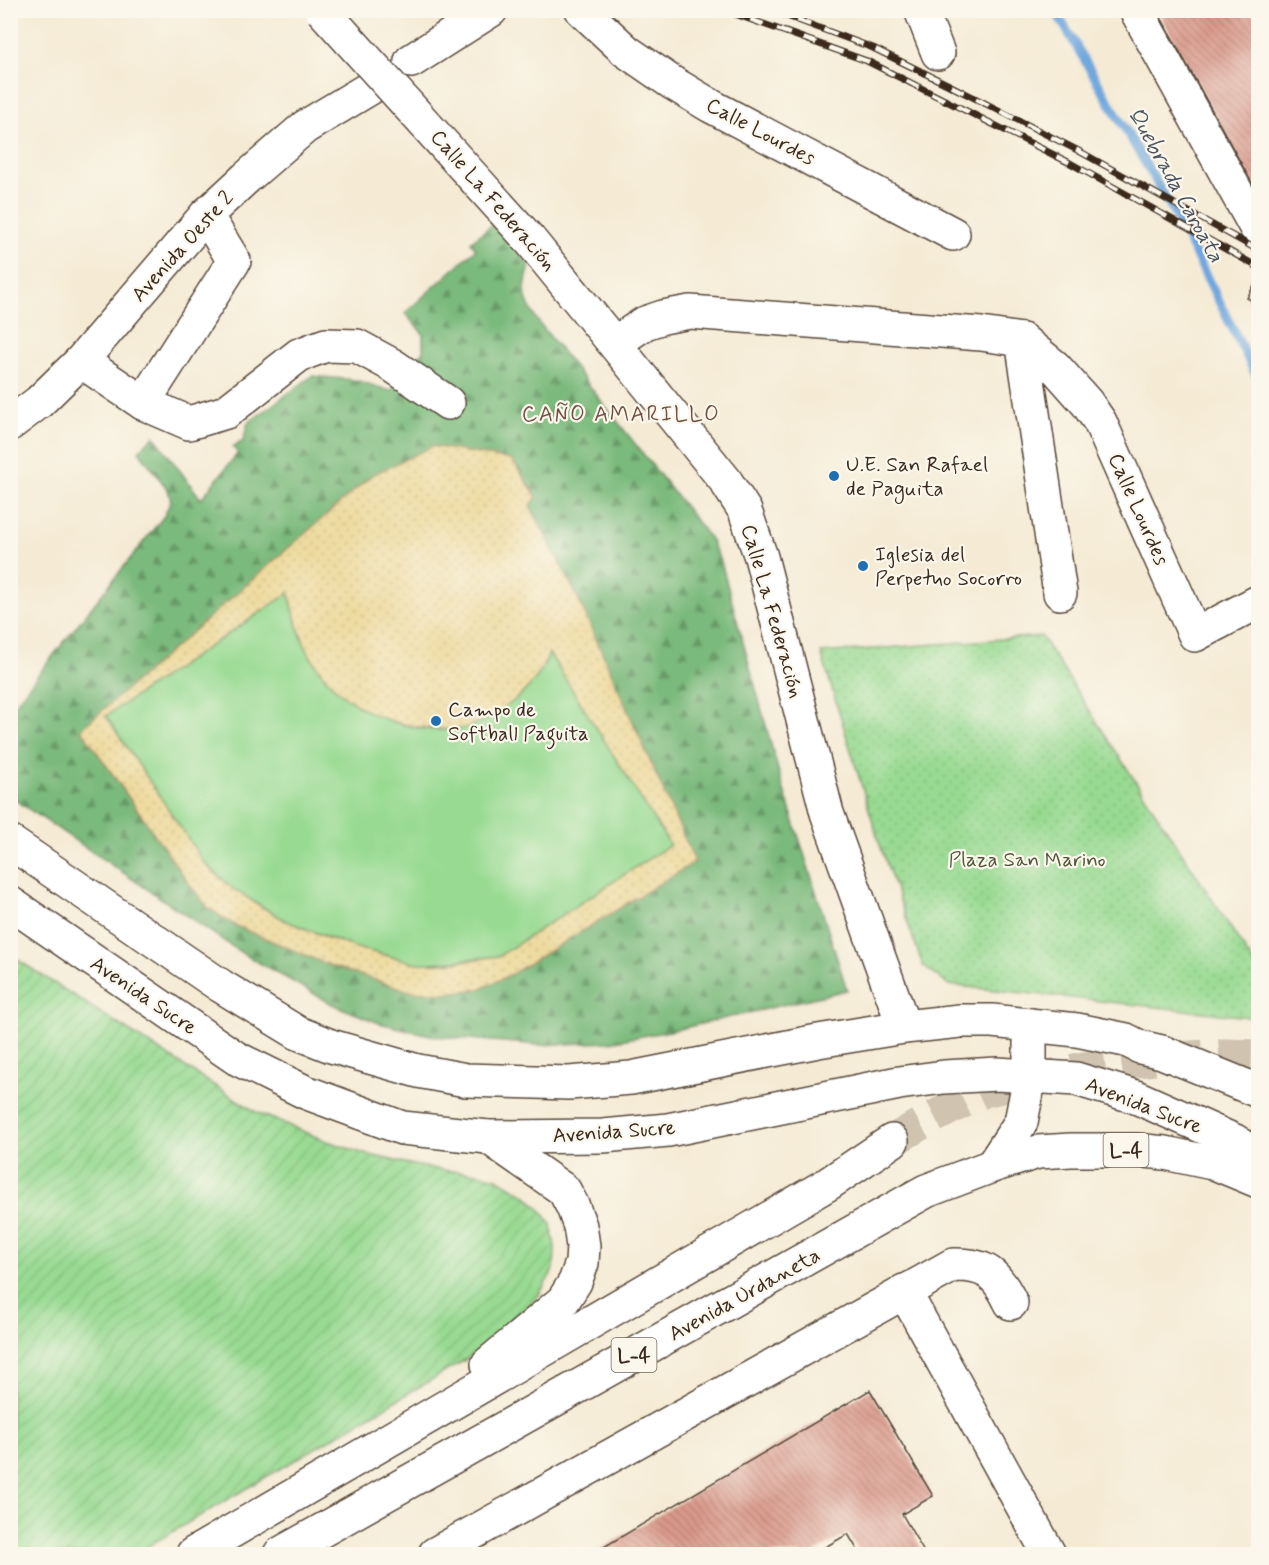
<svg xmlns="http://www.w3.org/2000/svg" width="1269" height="1565" font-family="Mynerve,sans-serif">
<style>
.grass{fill:url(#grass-dots);stroke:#6a8258;stroke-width:1.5}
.forest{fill:url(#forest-firs);stroke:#5a724d;stroke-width:1.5;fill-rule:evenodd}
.sand{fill:url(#sand-dots);stroke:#94825e;stroke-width:1.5;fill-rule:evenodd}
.garden{fill:url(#garden-furrows);stroke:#6a8258;stroke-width:1.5}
.pitch{fill:#98da92;stroke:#6a8258;stroke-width:1.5}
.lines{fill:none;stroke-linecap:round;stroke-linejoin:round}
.stream{stroke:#6fa7dd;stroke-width:9}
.building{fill:url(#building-back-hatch)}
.major-tunnel{stroke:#d0c4b0;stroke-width:33;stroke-dasharray:33 16;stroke-linecap:butt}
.minor-casing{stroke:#574739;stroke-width:36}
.major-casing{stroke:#574739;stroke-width:36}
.minor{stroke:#fff;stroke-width:33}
.major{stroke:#fff;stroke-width:33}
.rail-casing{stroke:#3b2a1e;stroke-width:7}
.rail{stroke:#fbf7ec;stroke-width:4.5;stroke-dasharray:14;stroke-linecap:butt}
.minor-bridge-casing{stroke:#574739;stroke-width:36;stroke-linecap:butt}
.minor-bridge{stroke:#fff;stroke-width:33}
.poi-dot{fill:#1f6fb2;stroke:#fbf7ec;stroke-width:2}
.labels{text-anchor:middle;stroke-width:4.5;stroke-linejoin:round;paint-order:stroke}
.shield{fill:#fbf7ec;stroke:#75685c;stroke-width:1.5}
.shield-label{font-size:20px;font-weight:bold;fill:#3b2a1e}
.street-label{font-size:21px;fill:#3b2a1e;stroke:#fbf7ec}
.poi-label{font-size:21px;fill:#3b2a1e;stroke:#fbf7ec;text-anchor:start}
.park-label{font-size:21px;fill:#52563b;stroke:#fbf7ec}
.water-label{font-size:22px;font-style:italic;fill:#4d5661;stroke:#fbf7ec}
.neighbourhood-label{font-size:22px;letter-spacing:1.5px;fill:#735144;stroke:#fbf7ec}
</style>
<defs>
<pattern id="grass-dots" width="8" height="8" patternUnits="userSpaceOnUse" patternTransform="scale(1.5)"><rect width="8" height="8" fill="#98da92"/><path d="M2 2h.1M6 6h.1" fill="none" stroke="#84bb7d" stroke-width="1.8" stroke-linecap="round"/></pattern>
<pattern id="forest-firs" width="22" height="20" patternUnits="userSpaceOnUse" patternTransform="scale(1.5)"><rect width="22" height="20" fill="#7aba7c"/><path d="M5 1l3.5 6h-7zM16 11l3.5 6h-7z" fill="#659765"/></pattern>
<pattern id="sand-dots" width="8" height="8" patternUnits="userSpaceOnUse" patternTransform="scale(1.5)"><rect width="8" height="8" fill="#eeda9e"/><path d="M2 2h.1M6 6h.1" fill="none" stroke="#cdbb88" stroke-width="1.8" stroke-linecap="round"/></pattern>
<pattern id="garden-furrows" width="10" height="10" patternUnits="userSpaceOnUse" patternTransform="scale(1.5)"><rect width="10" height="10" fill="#98da92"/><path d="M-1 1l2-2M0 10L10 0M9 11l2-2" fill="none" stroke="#84bb7d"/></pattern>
<pattern id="building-back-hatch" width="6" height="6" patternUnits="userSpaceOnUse" patternTransform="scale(1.5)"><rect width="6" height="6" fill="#da998b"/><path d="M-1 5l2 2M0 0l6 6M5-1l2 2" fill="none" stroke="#b27d71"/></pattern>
</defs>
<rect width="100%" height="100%" fill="#fbf7ec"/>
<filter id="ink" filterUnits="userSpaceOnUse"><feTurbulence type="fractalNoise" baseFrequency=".0167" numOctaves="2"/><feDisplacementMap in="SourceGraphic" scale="12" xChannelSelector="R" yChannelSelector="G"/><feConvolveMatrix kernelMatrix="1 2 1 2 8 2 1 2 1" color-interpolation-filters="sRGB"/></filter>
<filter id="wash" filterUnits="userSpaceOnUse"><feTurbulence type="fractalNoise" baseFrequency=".008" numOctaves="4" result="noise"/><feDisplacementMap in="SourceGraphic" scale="24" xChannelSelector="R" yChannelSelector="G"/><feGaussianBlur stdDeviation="1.35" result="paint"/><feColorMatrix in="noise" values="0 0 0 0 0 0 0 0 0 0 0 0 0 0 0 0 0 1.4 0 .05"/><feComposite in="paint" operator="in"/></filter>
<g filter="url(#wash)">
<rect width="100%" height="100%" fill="#f5ebd5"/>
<path class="grass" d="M1041,636L1258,970V1018L949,985L923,966L879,842L821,653Z"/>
<path class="forest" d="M494,223L530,266C522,292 523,297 537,320L709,537L721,562L782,784L847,990L675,1030L609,1042L539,1045L434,1036L379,1023L334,1005L242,953L11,797L10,710L164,516L171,501L168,490L139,451L154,436L201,499L238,453L233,447L243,441L248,423L312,376L355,380L391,391L423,351V334L405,313L476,249L471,242ZM536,497L529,506L577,596L606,663L512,974L480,989L446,993L410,991L331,966L236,926L209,909L187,881L81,729Z"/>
<path class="sand" d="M433,446L512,460L537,497L530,506L577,596L695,862L512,974L480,989L446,993L410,991L331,966L236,926L209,909L187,881L81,729L372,475ZM289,593C293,606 294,620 299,633C306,653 319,671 334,687C361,716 403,728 442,729C448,729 455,730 461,729C495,722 538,688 549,654L499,956C479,958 448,965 430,963C354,954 255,917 203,861Z"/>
<path class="garden" d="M10,955L256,1112L324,1140L365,1154L414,1165L442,1170L476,1173L497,1178L527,1196L541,1210L551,1224L555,1247L554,1268L539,1295L519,1320L465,1360L135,1554H11Z"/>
<path class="pitch" d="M289,593C298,631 306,661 336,689C367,718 416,734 458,729C477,727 496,714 511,703C527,691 543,673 549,653L670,845L499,956L432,963H417L357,948L286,921L233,889L203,861L106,716Z"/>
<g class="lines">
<path class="stream" d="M1055,10L1174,212L1258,379"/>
</g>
<g id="blocks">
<g class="building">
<path d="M1157,10H1258V194Z"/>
<path d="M1258,278V304L1247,298Z"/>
<path d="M870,1390L933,1496L902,1514L925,1554H860L848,1534L813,1554H592Z"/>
</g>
</g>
</g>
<g filter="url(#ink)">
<use href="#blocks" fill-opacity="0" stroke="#574739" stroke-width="1.5"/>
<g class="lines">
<path class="major-tunnel" d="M892,1141L924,1122L984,1091L1083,1068L1155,1059L1224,1055L1258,1056"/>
<g class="minor-casing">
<g id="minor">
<path d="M582,10L626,51L671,82L711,106L953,234"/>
<path d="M921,10L938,53"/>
<path d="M1136,10L1258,231"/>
<path d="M411,61L491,10"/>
<path d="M529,239L725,480L745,511L761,557L827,813L904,1027"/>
<path d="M1022,340L1060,593"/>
<path d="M615,343L645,323L663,317L690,312L981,334L1022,340L1055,367L1087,403L1100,422L1195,635L1258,602"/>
<path d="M81,361L143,403L234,261L206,215"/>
<path d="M143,403L189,423L226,412L299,355L326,345L357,346L392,365L448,403"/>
<path d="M10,424L39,402L81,361L206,215L246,178L305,127L370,88"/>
<path d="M904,1291L1049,1554"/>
<path d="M435,1554L953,1265C986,1264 997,1274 1011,1303"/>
</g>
</g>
<g class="major-casing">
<g id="major">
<path d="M10,842L221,986L298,1033L331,1046L418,1071L466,1080L569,1083L631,1078L818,1041L904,1027L960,1021H992L1077,1030L1126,1040L1140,1047L1162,1052L1258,1091"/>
<path d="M10,903L236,1058L305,1092L402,1128L488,1137L603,1136L668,1130L899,1083L944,1077L997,1074L1076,1079L1136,1097L1235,1141L1258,1156"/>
<path d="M488,1137L564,1190L573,1207L580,1226L583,1246L582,1263L575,1282L563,1301L488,1364"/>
<path d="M992,1166L1021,1122L1030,1076V1025"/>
<path d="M193,1554L828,1184L892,1141"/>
<path d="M280,1554L926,1191L992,1166L1038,1152L1071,1150H1135L1165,1153L1217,1164L1258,1181"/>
</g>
</g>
<use href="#minor" class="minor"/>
<use href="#major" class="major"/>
<g class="rail-casing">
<g id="rail">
<path d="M724,10L867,61L1070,163L1258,267"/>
<path d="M771,10L873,48L949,85L1077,150L1258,250"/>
</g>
</g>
<use href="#rail" class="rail"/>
<g class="minor-bridge-casing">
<path id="minor-bridge" d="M322,10L529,239"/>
</g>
<use href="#minor-bridge" class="minor-bridge"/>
</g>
</g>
<g class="poi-dot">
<circle cx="834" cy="476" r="6"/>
<circle cx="863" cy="566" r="6"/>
<circle cx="436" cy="721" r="6"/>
</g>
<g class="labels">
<g class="shield">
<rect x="1103.5" y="1133" width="45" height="34" rx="4.5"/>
<rect x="611.5" y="1338" width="45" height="34" rx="4.5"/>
</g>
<g class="shield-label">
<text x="1126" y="1157">L-4</text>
<text x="634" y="1362">L-4</text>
</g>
<g class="street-label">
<text transform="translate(761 131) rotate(28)" y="7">Calle Lourdes</text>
<text transform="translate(494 200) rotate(49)" y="7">Calle La Federación</text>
<text transform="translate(182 246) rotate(-48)" y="7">Avenida Oeste 2</text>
<text transform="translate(1139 509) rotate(66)" y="7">Calle Lourdes</text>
<text transform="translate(773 611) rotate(74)" y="7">Calle La Federación</text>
<text transform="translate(144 995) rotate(34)" y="7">Avenida Sucre</text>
<text transform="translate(1144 1105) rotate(21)" y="7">Avenida Sucre</text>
<text transform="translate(614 1131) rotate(-4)" y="7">Avenida Sucre</text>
<text transform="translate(744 1294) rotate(-29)" y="7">Avenida Urdaneta</text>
</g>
<g class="poi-label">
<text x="846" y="471">U.E. San Rafael<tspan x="846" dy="24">de Paguita</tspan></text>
<text x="875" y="561">Iglesia del<tspan x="875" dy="24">Perpetuo Socorro</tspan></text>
<text x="448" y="716">Campo de<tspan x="448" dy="24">Softball Paguita</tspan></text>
</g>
<g class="park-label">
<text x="1027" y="866">Plaza San Marino</text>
</g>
<g class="water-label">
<text transform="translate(1177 184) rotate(61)" y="8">Quebrada Caroata</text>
</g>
<g class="neighbourhood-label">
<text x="621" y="421">CAÑO AMARILLO</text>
</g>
</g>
<rect width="1269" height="1565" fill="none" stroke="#fbf7ec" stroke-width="36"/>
</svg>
